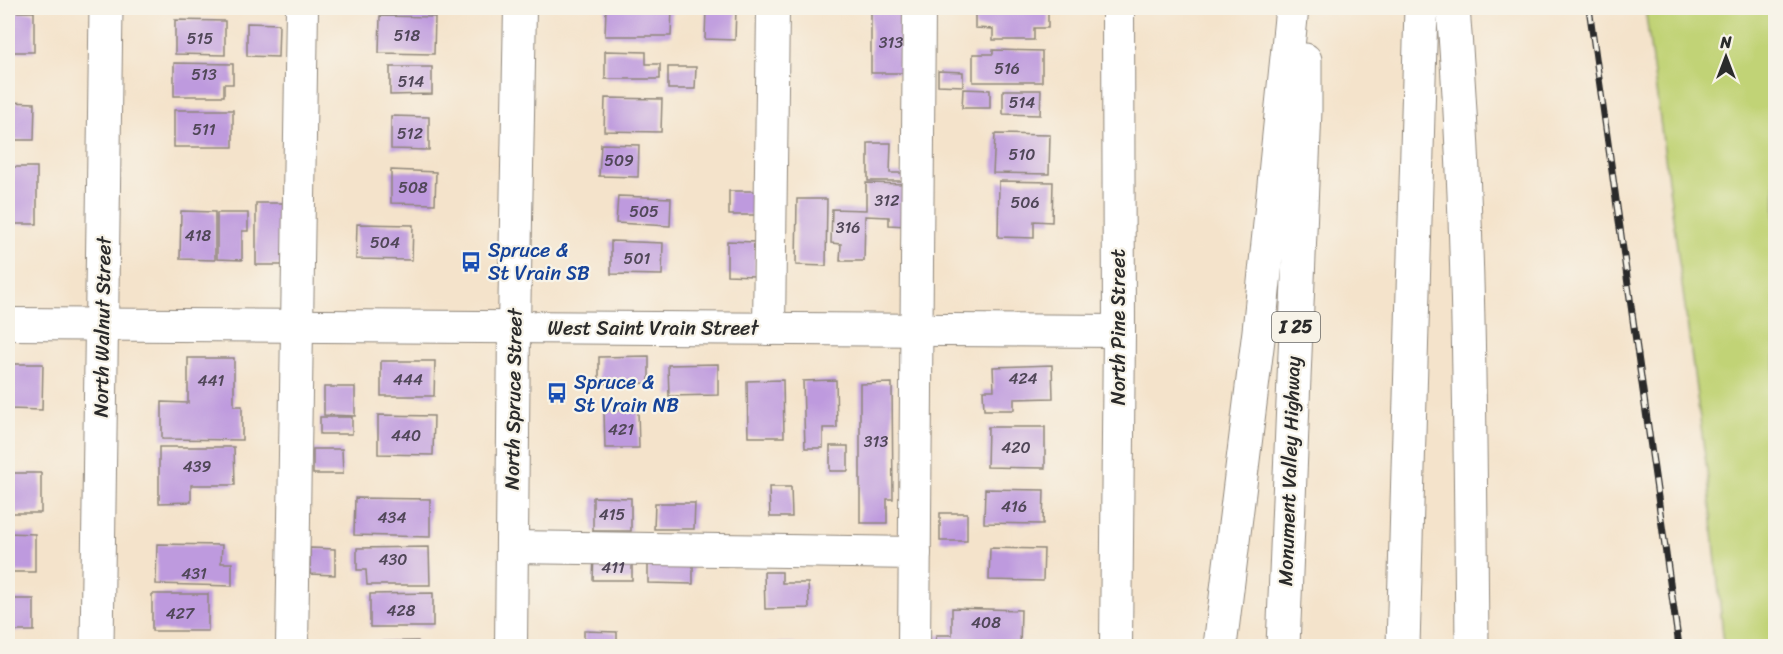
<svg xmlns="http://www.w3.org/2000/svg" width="1783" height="654" font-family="Sriracha,sans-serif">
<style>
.green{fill:#c1d376;stroke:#767f50;stroke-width:1.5}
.building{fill:#be9ade}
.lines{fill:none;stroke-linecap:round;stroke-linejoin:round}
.minor-casing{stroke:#90877b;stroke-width:34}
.major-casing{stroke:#90877b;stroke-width:35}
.highway-casing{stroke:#90877b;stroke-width:35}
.minor{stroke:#fff;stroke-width:32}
.major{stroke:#fff;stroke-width:33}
.highway{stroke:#fff;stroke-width:33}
.rail-casing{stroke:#2b2b2b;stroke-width:7}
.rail{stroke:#f7f3e8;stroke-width:4.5;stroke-dasharray:14;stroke-linecap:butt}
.labels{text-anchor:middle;stroke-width:4.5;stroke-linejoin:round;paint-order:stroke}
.number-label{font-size:16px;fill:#504758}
.shield{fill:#f7f3e8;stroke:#686764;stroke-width:1.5}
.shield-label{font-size:18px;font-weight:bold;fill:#2b2b2b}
.transit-label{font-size:20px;fill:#164399;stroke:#f7f3e8;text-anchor:start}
.street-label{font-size:20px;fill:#2b2b2b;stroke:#f7f3e8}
</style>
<rect width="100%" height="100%" fill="#f7f3e8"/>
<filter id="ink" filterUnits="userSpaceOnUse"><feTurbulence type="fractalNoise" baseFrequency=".0167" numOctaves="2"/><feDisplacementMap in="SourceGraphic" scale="12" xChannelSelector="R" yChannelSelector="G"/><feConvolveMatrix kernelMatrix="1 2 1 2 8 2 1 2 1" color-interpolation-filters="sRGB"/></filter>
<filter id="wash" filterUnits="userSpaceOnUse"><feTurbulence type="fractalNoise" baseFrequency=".008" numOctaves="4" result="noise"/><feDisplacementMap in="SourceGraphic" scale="24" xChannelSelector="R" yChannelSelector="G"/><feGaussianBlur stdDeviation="1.35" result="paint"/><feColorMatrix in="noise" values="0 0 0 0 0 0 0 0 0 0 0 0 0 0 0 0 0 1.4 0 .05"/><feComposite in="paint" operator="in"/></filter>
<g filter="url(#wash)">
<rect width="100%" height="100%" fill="#f4e3cb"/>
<path class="green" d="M1645,8H1775V646H1724L1708,479Z"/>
<g id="blocks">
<g class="building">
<path d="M606,8H672L671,36H605Z"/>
<path d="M706,8H736L735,40L705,39Z"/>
<path d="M975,8H1034V12H1048V28H1034V40H993V29L975,28Z"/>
<path d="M871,10H911L912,73H871Z"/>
<rect x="8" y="12" width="26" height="40"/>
<path d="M380,16L435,17L434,54L379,53Z"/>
<path d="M175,20L225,21V55L175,54Z"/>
<path d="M247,23L279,24L278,57L247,56Z"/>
<path d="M993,50L1042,51V82H973V54H993Z"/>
<path d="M605,51L646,52V64H660V79H605Z"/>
<path d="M174,63L233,64V84H224V96H174Z"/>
<path d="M390,67H432V94L390,95Z"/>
<path d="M668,67H696L695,89H668Z"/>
<path d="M938,71L963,72V86L938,85Z"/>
<path d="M963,89L990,90V108H962Z"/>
<path d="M1003,90H1041L1040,115L1003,114Z"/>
<path d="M605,98L662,99L661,132L604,131Z"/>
<path d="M8,102L35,103L34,140H8Z"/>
<rect x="174" y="110" width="59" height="37"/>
<path d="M391,116L429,117V150L391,149Z"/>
<path d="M995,134L1050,135L1049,174L993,173Z"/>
<path d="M868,143H891L890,173H906V181H868Z"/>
<path d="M601,144L639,145L638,177L599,176Z"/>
<rect x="8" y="167" width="29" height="57"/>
<path d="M391,170L436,172L435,204L391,203Z"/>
<path d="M999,181L1053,182L1052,222L1034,221V238L998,237Z"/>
<path d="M866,183L908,184L907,226L889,225V217L865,216L864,261H840L841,244L831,243L832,209L866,210Z"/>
<rect x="729" y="191" width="27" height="24"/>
<path d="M618,196L671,198L670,226L616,223Z"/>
<path d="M797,199H827L826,266L796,265Z"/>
<rect x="256" y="203" width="32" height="62"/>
<path d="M181,211L215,212V260L180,259Z"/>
<path d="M217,213H248V231H242V260L217,259Z"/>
<path d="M357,224L413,225L412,260L356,259Z"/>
<path d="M611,241L663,243L662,275L611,274Z"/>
<path d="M727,241L755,242V276L727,275Z"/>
<path d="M649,356V383L599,384V357Z"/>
<path d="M188,358H234V406H242V440L162,439V402L188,403Z"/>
<path d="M381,361H435L434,396H381Z"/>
<path d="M8,364H43L42,410L8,409Z"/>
<path d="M718,364V395L669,396L668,365Z"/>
<path d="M1052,365L1053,398L1014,399V410H984L983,390H994L993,367Z"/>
<path d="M783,380L784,437H748L747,381Z"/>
<path d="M836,380L837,428H823V448H805L803,381Z"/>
<path d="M892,383L893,499H887V523H860V384Z"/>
<path d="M324,387H355V416L324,415Z"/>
<path d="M638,410L639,448H605L604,411Z"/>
<path d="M378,415L434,416L433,455L378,454Z"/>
<rect x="320" y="417" width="32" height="17"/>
<path d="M988,427H1045V468L987,467Z"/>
<rect x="830" y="446" width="18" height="25"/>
<path d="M159,447H234L235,485H191V502L159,503Z"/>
<path d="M313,449H342L343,474H313Z"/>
<rect x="8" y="473" width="33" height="40"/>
<path d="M769,487H791L792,517H770Z"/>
<path d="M985,489L1044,490L1043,524L984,523Z"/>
<path d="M593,497L631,498V531H593Z"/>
<path d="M355,498L430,499V537L354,535Z"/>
<path d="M655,503H695L694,529H654Z"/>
<rect x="940" y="513" width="27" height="28"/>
<path d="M8,533L35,534V572H8Z"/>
<path d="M157,544L222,545L221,563H232V586L156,584Z"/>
<path d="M429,547L430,585H367L366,570H357V548Z"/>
<path d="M310,548L335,549V575L310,574Z"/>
<path d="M990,548L1044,549L1043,581L989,580Z"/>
<path d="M594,554L632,555V580H593Z"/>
<path d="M648,555H693V584L648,583Z"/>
<path d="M764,572H782V583H808L809,608L765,609Z"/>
<path d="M433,593V627H370V594Z"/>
<rect x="152" y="594" width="56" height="37"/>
<rect x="8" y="599" width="26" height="32"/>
<path d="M952,608L1021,610L1020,646H935L936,635H952Z"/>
<path d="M584,631L617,632V646H584Z"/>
<path d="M418,641V646H353V642Z"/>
<rect x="769" y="643" width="26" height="3"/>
</g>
</g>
</g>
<g filter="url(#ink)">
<use href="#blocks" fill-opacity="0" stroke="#90877b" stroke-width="1.5"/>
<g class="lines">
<g class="minor-casing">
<g id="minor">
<path d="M8,324L1119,331"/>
<path d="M769,329L773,8"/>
<path d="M512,547L915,553"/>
<path d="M292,646L302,8"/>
<path d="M511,646L514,327L520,8"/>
<path d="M914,646L919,8"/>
<path d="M1116,646L1119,331L1118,8"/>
</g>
</g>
<g class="major-casing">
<path id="major" d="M97,646L106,8"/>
</g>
<g class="highway-casing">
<g id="highway">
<path d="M1453,8C1470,220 1470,433 1472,646"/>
<path d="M1220,646L1259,331L1292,8"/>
<path d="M1283,646L1305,110V60"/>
<path d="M1403,646L1421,8"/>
</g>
</g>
<use href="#minor" class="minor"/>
<use href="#major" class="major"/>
<use href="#highway" class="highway"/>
<g class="rail-casing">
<path id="rail" d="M1589,8L1679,646"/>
</g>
<use href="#rail" class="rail"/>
</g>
</g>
<defs>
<g id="bus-bare" transform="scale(1.62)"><path d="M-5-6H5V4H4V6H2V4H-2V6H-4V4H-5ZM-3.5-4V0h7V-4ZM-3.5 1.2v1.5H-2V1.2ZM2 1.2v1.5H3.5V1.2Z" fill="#1a4fb4" stroke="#f7f3e8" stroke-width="2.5" paint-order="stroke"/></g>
</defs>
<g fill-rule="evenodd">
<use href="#bus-bare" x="471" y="262"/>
<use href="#bus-bare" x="557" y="393"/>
</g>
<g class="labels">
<g class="number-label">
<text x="407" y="41">518</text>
<text x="200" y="44">515</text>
<text x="891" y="48">313</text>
<text x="1007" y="74">516</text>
<text x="204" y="80">513</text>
<text x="411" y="87">514</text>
<text x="1022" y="108">514</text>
<text x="204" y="135">511</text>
<text x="410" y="139">512</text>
<text x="1022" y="160">510</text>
<text x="619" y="166">509</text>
<text x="413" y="193">508</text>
<text x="887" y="206">312</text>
<text x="1025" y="208">506</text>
<text x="644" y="217">505</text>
<text x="848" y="233">316</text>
<text x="198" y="241">418</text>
<text x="385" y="248">504</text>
<text x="637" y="264">501</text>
<text x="1023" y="384">424</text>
<text x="408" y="385">444</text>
<text x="211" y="386">441</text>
<text x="621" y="435">421</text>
<text x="406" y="441">440</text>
<text x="876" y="447">313</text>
<text x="1016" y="453">420</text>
<text x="197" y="472">439</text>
<text x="1014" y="512">416</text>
<text x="612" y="520">415</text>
<text x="392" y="523">434</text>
<text x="393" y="565">430</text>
<text x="613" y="573">411</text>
<text x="194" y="579">431</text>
<text x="401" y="616">428</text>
<text x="180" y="619">427</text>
<text x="986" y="628">408</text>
</g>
<rect class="shield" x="1272" y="312" width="48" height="30" rx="4.5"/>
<g class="shield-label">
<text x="1296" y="333">I 25</text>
</g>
<g class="transit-label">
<text x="488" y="257">Spruce &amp;<tspan x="488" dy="23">St Vrain SB</tspan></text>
<text x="574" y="389">Spruce &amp;<tspan x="574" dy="23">St Vrain NB</tspan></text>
</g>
<g class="street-label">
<text transform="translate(102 327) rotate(-89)" y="7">North Walnut Street</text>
<text transform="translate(1118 327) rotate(-90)" y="7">North Pine Street</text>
<text x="653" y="335">West Saint Vrain Street</text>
<text transform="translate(513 399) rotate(-89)" y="7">North Spruce Street</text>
<text transform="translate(1289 471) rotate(-88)" y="7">Monument Valley Highway</text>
</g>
</g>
<rect width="1783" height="654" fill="none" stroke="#f7f3e8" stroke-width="30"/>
<g transform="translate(1726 57)" stroke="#f7f3e8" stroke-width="4.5" paint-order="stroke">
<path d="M0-4.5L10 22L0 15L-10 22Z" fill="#2b2b2b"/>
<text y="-9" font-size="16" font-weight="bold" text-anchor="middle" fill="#2b2b2b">N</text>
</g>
</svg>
